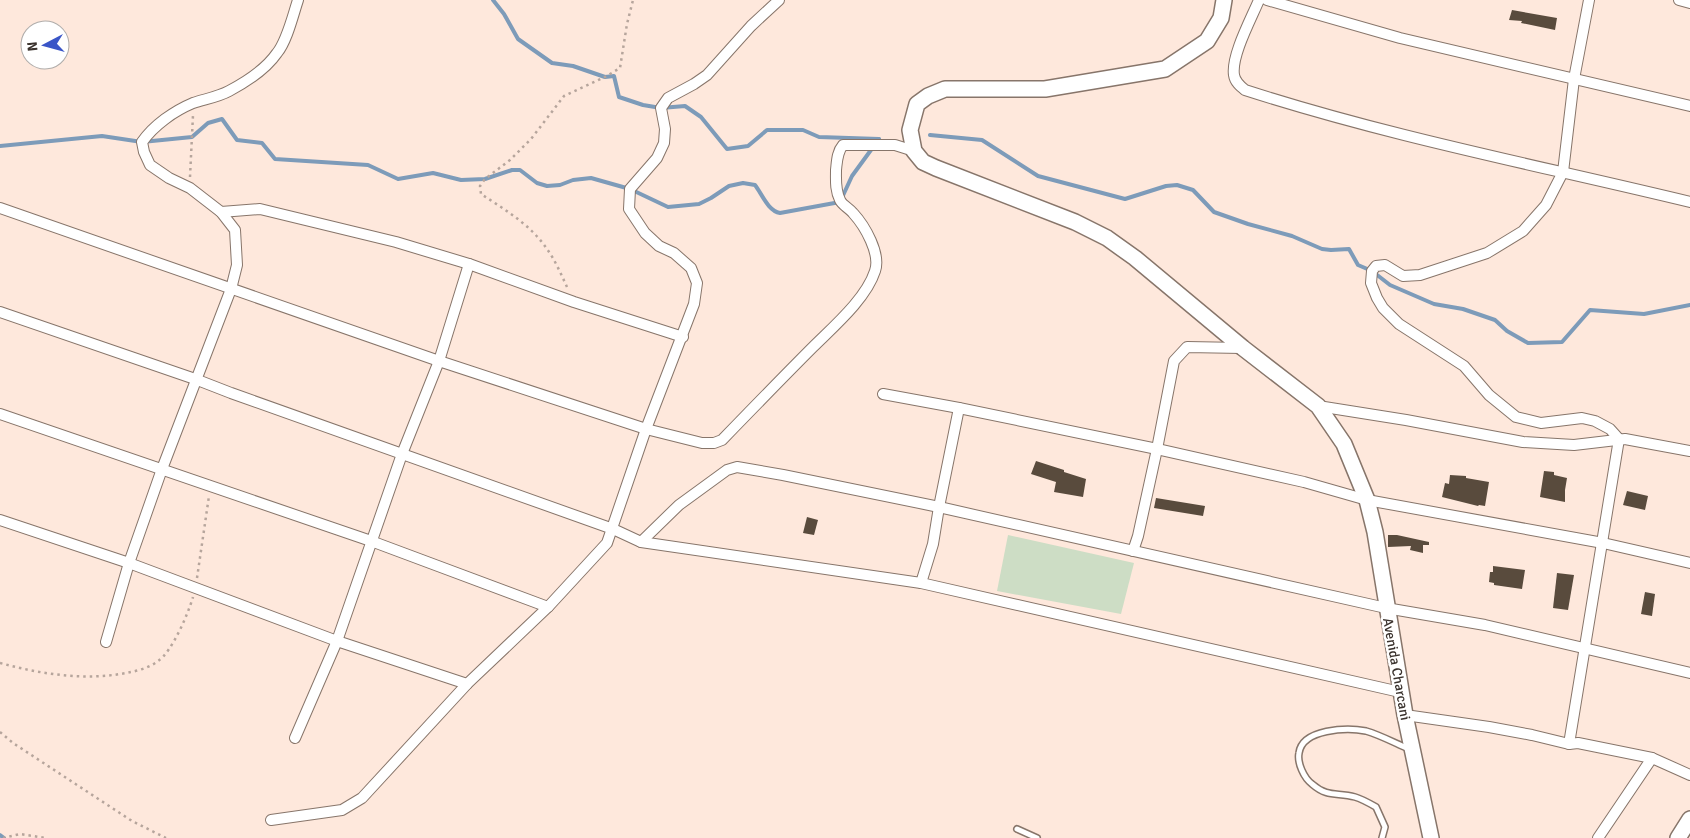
<svg xmlns="http://www.w3.org/2000/svg" width="1690" height="838" font-family="Signika,sans-serif">
<style>
.green{fill:#cdddc5}
.lines{fill:none;stroke-linecap:round;stroke-linejoin:round}
.stream{stroke:#7d9bb9;stroke-width:4}
.building{fill:#594b3d}
.lane-casing{stroke:#87756a;stroke-width:8}
.street-casing{stroke:#87756a;stroke-width:12}
.secondary-casing{stroke:#87756a;stroke-width:18}
.path{stroke:#b6a59c;stroke-width:2.5;stroke-dasharray:2.5 4;stroke-linecap:butt}
.lane{stroke:#fff;stroke-width:5}
.street{stroke:#fff;stroke-width:10}
.secondary{stroke:#fff;stroke-width:15}
.labels{text-anchor:middle;stroke-width:5;stroke-linejoin:round;paint-order:stroke}
.street-label{font-size:14px;fill:#3a322d;stroke:#fff}
</style>
<rect width="100%" height="100%" fill="#fee8dc"/>
<path class="green" d="M1008,535L1134,563L1121,614L997,591Z"/>
<g class="lines">
<g class="stream">
<path d="M493,0L504,14L518,39L552,63L573,66L605,77L614,76L619,97L643,105L661,108L685,106L701,117L727,149L748,146L767,130H803L819,137L879,139"/>
<path d="M930,135L982,140L1038,176L1125,199L1166,186L1177,185L1193,190L1214,212L1248,224L1292,236L1322,249L1331,250L1349,249L1358,265L1372,271L1390,285L1434,304L1463,309L1495,320L1507,331L1528,343L1562,342L1590,310L1644,314L1690,305"/>
<path d="M0,146L102,136L142,142L192,137L208,123L222,119L237,140L262,143L275,159L368,165L398,179L433,173L461,180L485,179L512,170H520L537,183L547,186L560,185L573,180L591,178L630,189L668,207L699,204L711,198L729,186L743,183L755,185C762,194 768,211 780,213L840,202L852,176L879,139"/>
<path d="M0,835L4,838"/>
</g>
</g>
<g class="building">
<path d="M1512,10L1557,18L1555,30L1521,23L1522,21L1509,20Z"/>
<path d="M1036,461L1064,470V472L1086,479L1083,497L1054,492L1056,482L1031,474Z"/>
<path d="M1544,471L1554,472V475L1567,478L1565,490V502L1540,497Z"/>
<path d="M1450,475L1466,476V478L1489,482L1485,506L1479,505L1478,506L1442,497L1445,483L1449,484Z"/>
<path d="M1627,491L1648,496L1645,510L1623,505Z"/>
<path d="M1156,498L1205,506L1203,516L1154,508Z"/>
<path d="M807,517L818,520L814,535L803,533Z"/>
<path d="M1388,535H1397L1429,542V545H1423V553L1410,550L1411,546L1388,547Z"/>
<path d="M1493,566L1525,570L1522,589L1494,585V583L1489,582L1490,572H1493Z"/>
<path d="M1557,573L1574,575L1568,610L1553,608Z"/>
<path d="M1645,592L1655,594L1652,616L1641,614Z"/>
</g>
<g class="lines">
<g class="lane-casing">
<g id="lane">
<path d="M1017,829L1037,838"/>
<path d="M1382,838L1385,827L1376,807C1369,803 1362,799 1355,797C1337,792 1328,798 1312,784C1304,778 1297,763 1299,753C1302,729 1347,727 1366,731C1380,735 1395,743 1409,749"/>
</g>
</g>
<g class="street-casing">
<g id="street">
<path d="M1259,0C1251,19 1231,56 1234,75C1235,82 1240,86 1245,90C1391,137 1541,166 1690,202"/>
<path d="M1267,0L1400,38L1690,106"/>
<path d="M1589,0L1574,79L1563,172L1546,205L1523,231L1487,253L1420,275L1403,276L1385,265L1376,266L1372,271L1371,283L1377,298L1383,308L1399,324L1464,366L1489,395L1516,417L1541,423L1582,418L1595,421L1610,429L1619,439"/>
<path d="M1679,0L1690,3"/>
<path d="M0,208L439,361L646,429L702,443H714L722,440C752,409 782,378 813,347C833,327 866,299 875,271C881,254 865,226 853,213C849,208 842,205 840,200C835,190 836,180 836,170C837,161 837,152 843,145H895L914,151"/>
<path d="M221,212L260,209L396,242L469,264L574,302L683,337"/>
<path d="M0,312L195,379L231,393L613,529L641,542L921,583L1400,692"/>
<path d="M883,394L959,408L1157,449L1304,482L1367,500L1603,543L1690,563"/>
<path d="M1318,406L1406,420L1523,442L1574,445L1625,439L1690,451"/>
<path d="M0,414L371,541L548,607"/>
<path d="M0,520L129,563L337,641L467,684"/>
<path d="M641,542L679,505L727,470L737,467L783,475L939,507L1386,608L1485,625L1690,673"/>
<path d="M1133,551L1138,536L1157,449L1174,361L1187,347L1242,348"/>
<path d="M921,583L933,544L939,507L959,408"/>
<path d="M106,642L129,563L162,469L231,289L237,265L235,230L221,212L190,188L169,178L150,165L144,152L142,142C154,125 174,111 193,103C205,99 218,97 229,91C246,82 266,69 277,53C287,41 293,15 298,0"/>
<path d="M1405,715L1489,727L1532,735L1569,744L1578,743L1652,758L1690,775"/>
<path d="M295,738L337,641L402,454L439,361L469,264"/>
<path d="M1569,744L1619,439"/>
<path d="M271,820L342,810L362,798L467,684L548,607L607,543L646,429L694,304L697,283L691,268L674,253L659,246L645,233L629,209L630,189L657,158L664,143L665,129L661,108L668,98L694,84L707,75L751,26L779,0"/>
<path d="M1598,838L1652,758"/>
</g>
</g>
<g class="secondary-casing">
<g id="secondary">
<path d="M1224,0L1221,18L1207,41L1165,69L1045,89H945L928,96L917,104L910,130L914,151L923,162L936,168L1075,222L1107,238L1135,258L1243,348L1318,406L1344,444L1367,500L1375,532L1405,715L1431,838"/>
<path d="M1678,838L1690,819"/>
</g>
</g>
<g class="path">
<path d="M190,177L193,115"/>
<path d="M567,287C561,274 555,260 547,249C531,225 504,209 481,194L480,186L485,179L510,160L531,139L564,96L605,77L620,68L627,24L633,0"/>
<path d="M197,578L209,496"/>
<path d="M0,663C41,674 83,681 126,673C137,671 149,668 158,661C172,652 188,614 193,597"/>
<path d="M0,732L13,743L132,821L166,838"/>
<path d="M3,838L20,834L46,838"/>
</g>
<use href="#lane" class="lane"/>
<use href="#street" class="street"/>
<use href="#secondary" class="secondary"/>
</g>
<g class="labels">
<g class="street-label">
<text transform="translate(1397 669) rotate(80)" y="5">Avenida Charcani</text>
</g>
</g>
<g transform="translate(45 45) rotate(264)"><circle r="24" fill="#ffffff" stroke="#b0adab"/>
<path d="M0-4L9 19L0 12L-9 19Z" fill="#3a55c7"/>
<text y="-8" font-size="14" font-weight="bold" text-anchor="middle" fill="#3a322d">N</text>
</g>
</svg>
